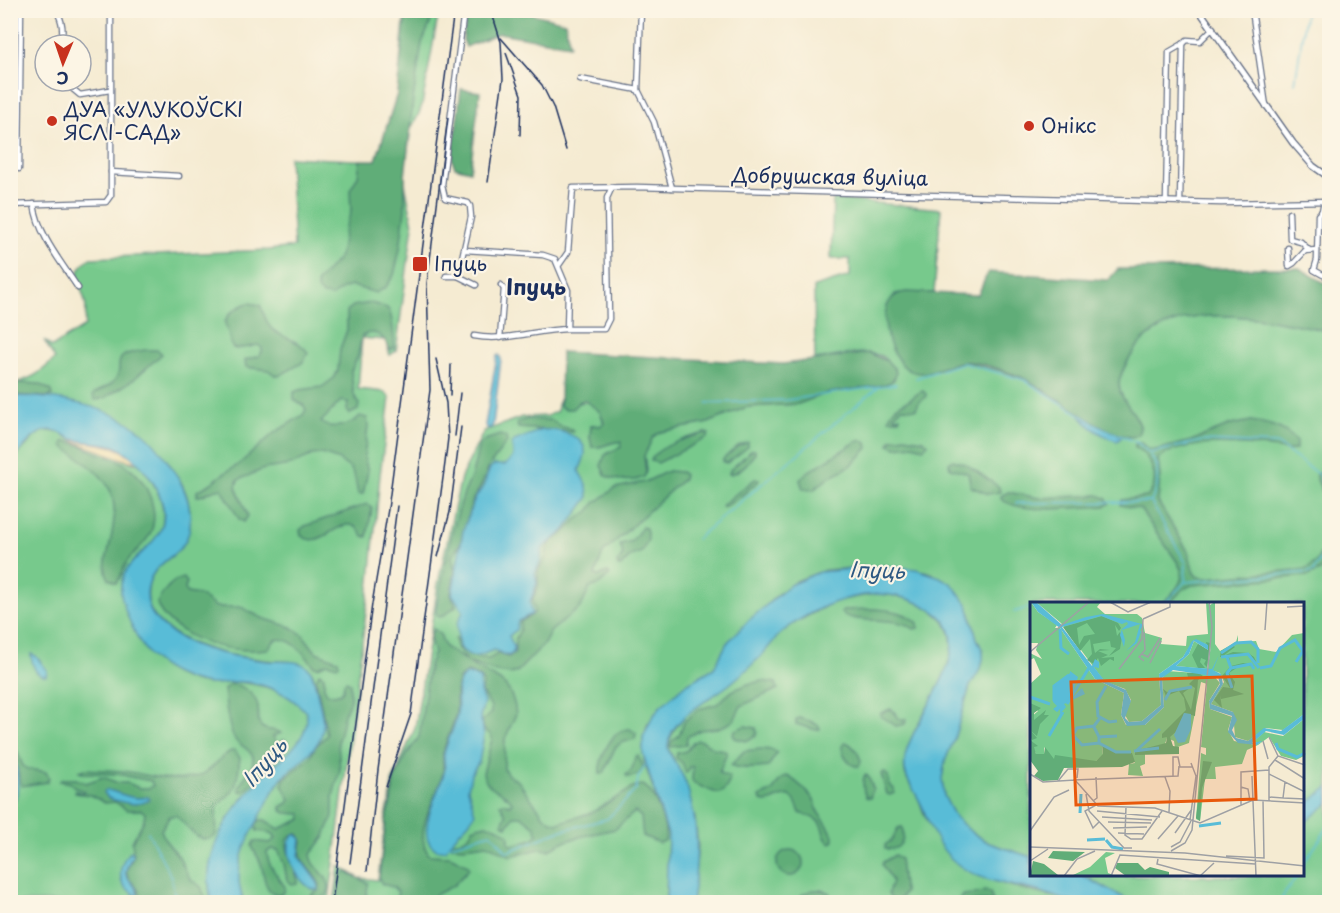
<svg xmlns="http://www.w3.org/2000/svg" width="1340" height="913" font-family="'Playpen Sans',sans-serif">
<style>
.green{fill:#77c98c;stroke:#497c75;stroke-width:1.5}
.forest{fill:#61ad78;stroke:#3e6e6b;stroke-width:1.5}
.sand{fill:#eeda9e;stroke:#84847e;stroke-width:1.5}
.water{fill:#59bcd7;stroke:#3a769a;stroke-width:1.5}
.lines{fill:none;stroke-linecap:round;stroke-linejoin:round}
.stream{stroke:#59bcd7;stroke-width:1.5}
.minor-casing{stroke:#677187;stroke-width:7}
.major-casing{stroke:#677187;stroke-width:8}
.minor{stroke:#fff;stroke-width:4.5}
.major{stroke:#fff;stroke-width:5}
.rail{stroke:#1b2f5e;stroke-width:1.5}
.poi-dot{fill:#c8321e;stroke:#fcf5e5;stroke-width:2}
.labels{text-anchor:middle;stroke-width:4.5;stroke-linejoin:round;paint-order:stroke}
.poi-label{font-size:20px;fill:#1b2f5e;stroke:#fcf5e5;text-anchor:start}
.street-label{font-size:20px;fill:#1b2f5e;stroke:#fcf5e5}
.water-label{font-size:21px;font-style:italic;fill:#2e5982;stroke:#fcf5e5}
.quarter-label{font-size:22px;font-weight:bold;fill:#1b2f5e;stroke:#fcf5e5}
.inset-river{fill:none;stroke:#59bcd7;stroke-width:3}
.inset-road{fill:none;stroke:#9ea0a4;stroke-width:1.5}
.view{fill:#e8590c;fill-opacity:0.15;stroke:#e8590c;stroke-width:3}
.inset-edge{fill:none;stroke:#1b2f5e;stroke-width:3}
</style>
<rect width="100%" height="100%" fill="#fcf5e5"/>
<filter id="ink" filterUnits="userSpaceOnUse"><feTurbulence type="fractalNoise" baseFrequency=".0167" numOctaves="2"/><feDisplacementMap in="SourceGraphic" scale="12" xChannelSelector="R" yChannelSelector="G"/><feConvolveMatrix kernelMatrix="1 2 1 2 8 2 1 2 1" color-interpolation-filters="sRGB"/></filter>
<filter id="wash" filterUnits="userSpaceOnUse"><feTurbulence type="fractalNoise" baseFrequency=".008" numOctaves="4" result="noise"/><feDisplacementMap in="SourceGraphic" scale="24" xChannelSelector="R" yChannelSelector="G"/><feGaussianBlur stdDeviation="1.35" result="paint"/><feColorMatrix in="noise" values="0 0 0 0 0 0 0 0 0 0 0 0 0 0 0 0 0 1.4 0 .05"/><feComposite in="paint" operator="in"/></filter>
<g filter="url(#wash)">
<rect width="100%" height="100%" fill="#f5ebd2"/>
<g class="green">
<path d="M405,11H439L422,105L418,116L411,128L405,170V183L413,225L396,351L390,355L385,340L362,338L358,389L385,392L390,398L380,475L370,581L329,902H244C239,889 237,877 239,863C242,845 270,791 283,778C300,761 321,748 323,720C323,715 319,708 318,703C316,691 317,672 305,666C292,659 278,662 264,660C235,656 203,651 178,636C160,625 145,612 148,590C151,560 179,560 187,537C195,512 187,489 173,469C165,458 157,446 147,437C112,405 56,397 11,396V383C30,381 41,372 55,359L44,340L52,347L85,326C85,318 87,309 85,301C80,283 70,273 90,258L269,250L294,247L289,157L376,161L397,94Z"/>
<path d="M833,199L941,209L934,293H900L895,294L887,307V337L923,373L963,361L1008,373L1030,382L1096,422L1129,437L1139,433L1140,426C1135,412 1120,401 1119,385C1119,375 1126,364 1131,356C1168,293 1272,320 1329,331V902H1132L1083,876H1302V604H1031V857L989,843L971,832L955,817L944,796L942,778L945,761L954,739L970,686L982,665L983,651L977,639L968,605L932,573L924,571L883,566L825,570L796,581L777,595L727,643L714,668L685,685L660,707L647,725L643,742L644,761L668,835L666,902H334L339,866L359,878L378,880L387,808L390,804L392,782L415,728L438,583L461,477L484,431L522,417L547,416L557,411L559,399L561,407C581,401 594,396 604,420L602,426L593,425L591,426L590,438L600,447L618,441L622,443L621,447L608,453L606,476L617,479L646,469L644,456L653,437L660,432L708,423L747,407L798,404L821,395L884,385L894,380L896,372C892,367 888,361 883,357C866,348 833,357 815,360L814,287L850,276V259H831Z"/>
<path d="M44,430L61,433L72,440L133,463H140C152,480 168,503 162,526C158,543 140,551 131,564C126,571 121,580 121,589C121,605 137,640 147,652C162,670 187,682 210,684C218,685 225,682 233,682C252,682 304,693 307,717C311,742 259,780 244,797C220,824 202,866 212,902H11V462L36,435Z"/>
<path d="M875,594C897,595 917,599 935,613C988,653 897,725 905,772C907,782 913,788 917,796C921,803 922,811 926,818C934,834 946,849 957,863C991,886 1035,891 1074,902H692L698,846L695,818L684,779L668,748L669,741L676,727L687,714L733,681L762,655L775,638L793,624L835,601Z"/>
</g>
<g class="forest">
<path d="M406,11H432L430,24L422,43L413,100L405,177V209L400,249L394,275L386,287L376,293L352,286L344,288L332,296L323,295L317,290V282L337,260L341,251L345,228L351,212L350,190L358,176L360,160H376L397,94Z"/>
<path d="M467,11H522L565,22L570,45L499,33L466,47L463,40Z"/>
<path d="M461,89L480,92L470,171L455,167L452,160Z"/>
<path d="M1299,268L1323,282H1329V331C1272,320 1168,293 1131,356C1126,364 1119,375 1119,385C1120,402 1136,411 1140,426L1139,433L1133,437C1105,437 1050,390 1021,377C1008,372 973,359 960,362C944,365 923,380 907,369C886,354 871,295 906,292L978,295L988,272L1108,280L1118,269Z"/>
<path d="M249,303L260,305C264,312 265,321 271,328C282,339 300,339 308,353L302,363L279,376L275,375L268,370L246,367L245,360L259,356L262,352V348L258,345C222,353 236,350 225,323C226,314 240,305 249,303Z"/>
<path d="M370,303C374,304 385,306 388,309C393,315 394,341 394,348L390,350C385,337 375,328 362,336L358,356L351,371L354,395L359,404L358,410L350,414L347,411L348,402L341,401L321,422C331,431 352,425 360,416L367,418L368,426L364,457L368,471L363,494H358L355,478L351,469L337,459L322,454L312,455L291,465L264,469L238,480L236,487L248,516L244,522L239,519L222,489C212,487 207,496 197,496V491L210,484L223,474L238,465L274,433L303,415L306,409L303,405L294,400V392L299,390L322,387L334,378L338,370L340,349L347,330V311L353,306Z"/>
<path d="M145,350H158L162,354L133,380L105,398L95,400L93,395C99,389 107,388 113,382C129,366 103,356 145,350Z"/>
<path d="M561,352L783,364L869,353L887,361L895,369L896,375L891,382L884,385L827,393L798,404L747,407L708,423L660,432L653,437L644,456L646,472L644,477C631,483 619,481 606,476L601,466L605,455L621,447V442C611,440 603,449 592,447L590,438L591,426L593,425L600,426L604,423L600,412L585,400L579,402L572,409H563L560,405Z"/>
<path d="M24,383L39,384L52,391L53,395L47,397L11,395V384Z"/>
<path d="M923,391L926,394V397L919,402L916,409L902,408L894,415L896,417L900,416L899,419H889C891,407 900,405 910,399C916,396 916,393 923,391Z"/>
<path d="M526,419L552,420L559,426L571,429L573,432L518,428L517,423Z"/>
<path d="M1251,421C1267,423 1286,428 1296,441V449C1287,453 1278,448 1269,447C1239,444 1182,439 1158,459L1160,476L1158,502L1188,551L1194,573L1198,577L1205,578L1307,569L1316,562L1329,537V567L1308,576L1192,585L1183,589L1169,604H1162C1173,592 1189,581 1178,563L1140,509L1120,505L1122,500L1147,497C1162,481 1152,457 1135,447V444L1140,442L1148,449L1155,450L1191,441L1231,425Z"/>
<path d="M705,433L709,434L707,438L658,463L651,461C654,447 692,436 705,433Z"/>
<path d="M500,435L506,437L507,442L489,466L481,486L473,499L460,544L452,557L455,572L451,594L456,606L443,616L439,617L436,614V608L452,532L463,496L472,475L479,445L485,440Z"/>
<path d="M905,437L924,440L928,444L923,448L913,445L896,447L889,444L892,439Z"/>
<path d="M862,440L867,443L868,448L852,465L830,477L813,490L803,489L800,480L806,473L856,442Z"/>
<path d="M65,441C78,442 88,450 100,454C109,457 118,459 126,465C146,478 161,511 150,534C145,544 136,550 129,559C123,566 123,576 116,583L109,579C103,569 106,559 109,548C123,489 109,479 64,447L63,444Z"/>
<path d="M748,442V447L727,463L723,462V459L738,446Z"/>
<path d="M752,450H755V453C749,462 739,473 729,474L730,470Z"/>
<path d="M953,460L966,464L999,487L1000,492L988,494L971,487L968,473L950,468L949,463Z"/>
<path d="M668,471L681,472L684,475L683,479L603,553L595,575L599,576L607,572L610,575L600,584L590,588L581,607L551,631L544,644L517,672L511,674L496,672L469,663C493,680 512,677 516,714L505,739L504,769L508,775L518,781L544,816L551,821L558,823L593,812L636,786L643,785C655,792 668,827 665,841L659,843L643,836L641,817L635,812L615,829L579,837L560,843L549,850L540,849L511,856L487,844L464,847L451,846V841C461,842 469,838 473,828C486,821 499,827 509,835V844L512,845L533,839L538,834L535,827L521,816H514L507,826L502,824L506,815L500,804L504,803L510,805L512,802C503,789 486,791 483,773L492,739L491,735L484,730L482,721L491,713V707L482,693L483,683L480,677L468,672C451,679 458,699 456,713C453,727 446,740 443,753C442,760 444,765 443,772C439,797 411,829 429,855L450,856L468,865L469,869L453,886L435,895L430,902H391L396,899L398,892L393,887L382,884L379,878L387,814L391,803L394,780L407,754L419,737L429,665L434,653L430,639L432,631L434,629L440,634L445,647L468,662L457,648L455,639H458L460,649L475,657L489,659L499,653L507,657L512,656L515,653V640L520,630V622L532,615L535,611L532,600L538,586V571L546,557L547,548L551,542L567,530L576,520L589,511L595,503L615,488L645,482Z"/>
<path d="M1322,472L1329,475V508L1316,477V474Z"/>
<path d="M755,479H759L758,482C746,491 736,503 722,507L723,504Z"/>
<path d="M1008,492L1039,498L1098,495L1106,498L1109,504L1105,506C1079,507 1021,515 1001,499V496Z"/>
<path d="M367,504L372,508L367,537L363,536C346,503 322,555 301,535L300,530L305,526Z"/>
<path d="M642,527L646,528L648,540L642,552L631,556L621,566L618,567L617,563L623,555L620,544L632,541Z"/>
<path d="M183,578L187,582L185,589L187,593L199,595L216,607H241L262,618L291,627L303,635L316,652L338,660L339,664L337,666L327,663L318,667L314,666C305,655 291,635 275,640L268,649C234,653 196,645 170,622C164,616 159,611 157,603C162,592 172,580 183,578Z"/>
<path d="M870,609C887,609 906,611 918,623V628L914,629C894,614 858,626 841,613L844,610Z"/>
<path d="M319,673L324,676V687L327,693L334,695L341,693L343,690L344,683L346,681L350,683V700L344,715L338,741L340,770L333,796V816L324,838L311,854C311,870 336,876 327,895L320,900L313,899L311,895L319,890L320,885C311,866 296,865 302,841L298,834C273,834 299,873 298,883L292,884L287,880L284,864L278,850L272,849L267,852C267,865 278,876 285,887L284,892L280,895C263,893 265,876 261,864C259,857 254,853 252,846L254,841L270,843L276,838L272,833L257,831L256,824L260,820H265L279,829L302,819L301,814L286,813L281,810V807L288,803L290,799L282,785L285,778L310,758L315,747L327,735L316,680Z"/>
<path d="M762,681L776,683L778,689L741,706L734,720L728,724L718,728L700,730L687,737L686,745L670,747L671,742L679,735L684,722L699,709L717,704L732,691L748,684Z"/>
<path d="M230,684C242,685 255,693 258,706C259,712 257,719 260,725C264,732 274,728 281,733L273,736L277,744L284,740L287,742L285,747L247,789L243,792L239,790C241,777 254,771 253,757C249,748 242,747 236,741C229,734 225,699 224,689Z"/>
<path d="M890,709L894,711L898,719H906L905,724L896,726L880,716L881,713Z"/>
<path d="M799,718L810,721L819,726L820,729L816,730L796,724V720Z"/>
<path d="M745,726L756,728L757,732L756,736L746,741L735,738L733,734L735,730Z"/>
<path d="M630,729L636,733L635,739L621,743L615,748L604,773L600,774C599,758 611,729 630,729Z"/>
<path d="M698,740L703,741L713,748L724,750L727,753L719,773L729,777L730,780C722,800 715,792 702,787C700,786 695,784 693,782C690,778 694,772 693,767H689L688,772L686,773L682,763L676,758L677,753L686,751L693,742Z"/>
<path d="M845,742C853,744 860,755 861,762L859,766C849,767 842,755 842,746Z"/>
<path d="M15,746L23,766L28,769L46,772L49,778L47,782L21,786L13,750Z"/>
<path d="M761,749L773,750L777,753L768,767C757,768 740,770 731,765L744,751Z"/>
<path d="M234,750L240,758C238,768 239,781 233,790C229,798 220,799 217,808C214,818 219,828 215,836C197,848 187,823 175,815L169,817L161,830L166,841L179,857L190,879L201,887L207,902H164L161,897V902H158L151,896L141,897L137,888L129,879L126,871L134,855L132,842L144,820L145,813L141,810H127L115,802L105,803L90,795L75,793L74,791L81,793L84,791L77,789L70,783L60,781L63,779H76L86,783L103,777L118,783H128L139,788H149L153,786L151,781L117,774L82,773L79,771L85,769C97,770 110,770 122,771C148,774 174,785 201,775C214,770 221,753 234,750Z"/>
<path d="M638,756L643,766C642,776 636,776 627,777L626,775L632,769L635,757Z"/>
<path d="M884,772L888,776L889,784L894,789V793L890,795L887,794L881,774Z"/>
<path d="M865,775L868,776L873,788L870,798L866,797C863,792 862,779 865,775Z"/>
<path d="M787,776C794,779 811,794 815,802C817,806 816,811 820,815C826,822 831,829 834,839L833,842L830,843C822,837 825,833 821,825C817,817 807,816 800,813C789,778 778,807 761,801L760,797C764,794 769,794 773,790C778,784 778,779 787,776Z"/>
<path d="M902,827C906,840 900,851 885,849V845L892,840L898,828Z"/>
<circle cx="790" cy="863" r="13"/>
<path d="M895,855L900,859L903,886L905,892L900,899V902H894C883,890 890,894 892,881L882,865L883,862Z"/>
<path d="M347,872L368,883L366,902H337L340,875Z"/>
<path d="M812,890H820L829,892L831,899L828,902H797L801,895Z"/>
<path d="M984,891L990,892L993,902H958C962,889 974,898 984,891Z"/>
</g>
<path class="sand" d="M71,438C99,447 116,441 140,463L125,460L76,442Z"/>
<g class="water">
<path d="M499,355L501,359L493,424L491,428H487L485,425L497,356Z"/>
<path d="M11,396C55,396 112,405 147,436C157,445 165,457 172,468C185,487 194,508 189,532C182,560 150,558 147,593C147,602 149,611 155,618C181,649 229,656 267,661C280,662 300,658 310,670C314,675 322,714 323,722C325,748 297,762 282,778C274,787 269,799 264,809C247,840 230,868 244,902H212C197,852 235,804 268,771C276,763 285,757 292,749C301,739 310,726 306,712C288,692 259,680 232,682C224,682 217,685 210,684C188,681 164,671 149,655C138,642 123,610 121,593C120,583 124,571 131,564C141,552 155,543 161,529C173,500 142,460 117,447C104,441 87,444 73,439C67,437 62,433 56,431C36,426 23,449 11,462V415L13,411L11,408Z"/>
<path d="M1081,417L1119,436L1121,438L1117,441C1106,438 1087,426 1081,417Z"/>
<path d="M542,430C555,429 584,434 585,452C585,459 581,465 579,471L587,486L588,498L564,531L543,548L540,563L535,573L537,583L530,602L532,614L518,621L516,630L509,636L514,648L513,653L508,656L494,650C478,655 475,663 459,647L457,625L463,611L452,594L463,531L475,498L483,487L490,468L494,465H505C515,456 514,457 512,445L514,441Z"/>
<path d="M883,566L916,569L940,577L952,584L968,605L977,639L983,651V660L978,673L970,686L954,739L945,761L942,778L944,796L955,817L971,832L989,843L1031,857V876H1083L1132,902C1113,903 1092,906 1074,902C1062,900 1049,894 1037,891C1010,884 979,882 956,863C938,848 930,827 922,806C915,789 902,778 905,758C910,721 974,657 944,620C938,613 929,608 921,604C875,582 824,601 786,629C775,637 769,648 760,657C751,666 741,675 731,683C712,699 670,717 668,745C667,754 677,763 680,771C685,779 688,788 690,798C700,833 697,867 692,902H666L668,835L643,754V737L652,718L660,707L685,685L714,668L727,643L748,621L790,585L819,572Z"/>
<path d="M31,654L36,656L47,670L46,676C35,677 32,663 31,654Z"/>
<path d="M469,674L480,679V692L484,702L480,717L484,735L479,762L471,774L468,789L475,813C468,828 452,835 446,850C441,851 437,850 433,847C415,832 440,790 444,773C446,766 443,761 444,754C447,740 455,728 457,714C460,700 451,680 469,674Z"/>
<path d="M11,738C15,753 22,789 14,802L11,800C17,780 10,759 11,738Z"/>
<path d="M1329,787V803L1303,824V807Z"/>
<path d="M106,790C121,792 131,801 148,797L150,799C138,808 121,802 108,798L104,792Z"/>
<path d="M294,835H297L301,839L299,857L318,883V890C299,890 279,847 294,835Z"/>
<path d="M131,851L133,855C116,884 133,874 138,894L136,896C133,893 128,890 125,887C116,876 122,859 131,851Z"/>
</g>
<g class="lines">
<g class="stream">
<path d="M1295,83L1306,10"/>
<path d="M916,378L963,363L1024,380L1100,427L1138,443L1150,454L1157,466V487L1151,502"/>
<path d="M707,403L787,400L896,384"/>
<path d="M1151,453L1202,441L1277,444L1319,475L1330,498"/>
<path d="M1016,503L1151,502L1186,563L1185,582"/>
<path d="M696,539L877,388"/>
<path d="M1164,604L1185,582L1313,572L1330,542"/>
<path d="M1014,612L1031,607"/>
<path d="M148,832L171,876L176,902"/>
<path d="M447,846L491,833L507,852L559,831L607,819L636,790L638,779L645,765"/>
<path d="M1302,866L1330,824"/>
<path d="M1279,902L1297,876"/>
<path d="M1313,902L1327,889L1330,884"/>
</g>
</g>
</g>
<g filter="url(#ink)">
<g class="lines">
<g class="minor-casing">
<g id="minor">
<path d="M56,10C63,21 64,33 60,45"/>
<path d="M464,10L442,185L445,198L468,203L470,206L471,217L458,276L476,285"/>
<path d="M630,10L641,15"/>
<path d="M641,10L638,90L654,122L672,188"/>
<path d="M1252,10L1266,106"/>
<path d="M580,79L638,90"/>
<path d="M63,81L80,95L110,90"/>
<path d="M19,169L21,10"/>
<path d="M111,172L179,176"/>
<path d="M1166,201L1169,52L1183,44"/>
<path d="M1324,201L1322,211L1318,215L1317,260L1314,270L1323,275H1330"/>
<path d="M1180,202L1183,44L1187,40L1200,41L1213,28"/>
<path d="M34,204C38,235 62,263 78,288"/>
<path d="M10,205L106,202L111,195V10"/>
<path d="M1289,213L1290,239L1301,242L1309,250"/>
<path d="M1288,248L1289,266L1294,263L1305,251L1316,250"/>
<path d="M465,250L543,255L555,259L568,290L567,329H604L609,319L607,198L612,187"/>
<path d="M559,265L568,252L573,188L637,187L1221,203L1330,201"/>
<path d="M446,276H458"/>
<path d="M474,336C505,342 536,330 567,329"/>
<path d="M500,338L504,289L501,285"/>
</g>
</g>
<g class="major-casing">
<path id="major" d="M1199,10L1293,143L1313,166L1330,178"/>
</g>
<use href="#minor" class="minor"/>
<use href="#major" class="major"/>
<g class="rail">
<path d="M501,38L542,85L553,107L566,150"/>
<path d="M506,53L521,95L520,135"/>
<path d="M488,182L503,79L501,42L491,10"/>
<path d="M450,396L451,365"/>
<path d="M455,436L460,393"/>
<path d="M438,557L450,512L461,427"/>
<path d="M386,787L411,714L445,463L448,438L446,403L436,359"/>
<path d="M350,863L397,506"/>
<path d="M367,871L378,770L430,390L427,283L448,118"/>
<path d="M332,902L372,604L388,509L454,10"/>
</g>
</g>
</g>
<g class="poi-dot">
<circle cx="52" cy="121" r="6"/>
<circle cx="1029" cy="126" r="6"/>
<rect x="412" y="256" width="16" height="16" rx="3"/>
</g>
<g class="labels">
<g class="poi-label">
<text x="64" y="117">ДУА «УЛУКОЎСКІ<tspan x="64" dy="23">ЯСЛІ-САД»</tspan></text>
<text x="1041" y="133">Онікс</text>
<text x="434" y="271">Іпуць</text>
</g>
<g class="street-label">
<text transform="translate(830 177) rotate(1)" y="7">Добрушская вуліца</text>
</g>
<g class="water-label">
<text transform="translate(877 571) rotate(2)" y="7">Іпуць</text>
<text transform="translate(265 763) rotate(-49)" y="7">Іпуць</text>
</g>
<g class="quarter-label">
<text x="536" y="295">Іпуць</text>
</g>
</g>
<g transform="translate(1030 602)">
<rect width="274" height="274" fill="#f5ebd2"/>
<path d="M1,0L8,10L27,23L25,26H30L65,77L94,91L91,113L96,123H115L134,105L132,77L137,69L182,72L190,81L179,99L180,107L202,115L198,128L204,139L226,143L231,140L222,141L234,130L253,134L274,117V154L266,158L251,154L239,135L228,143L217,148L212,162L185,165L186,177H175L170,219L166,217L171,151L176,153V146L171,145L177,82L171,80L159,141L145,146L144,139L137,136L135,142L104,150L115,152V162L110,164L113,174L98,173L99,162L105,161L100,151H89L72,143L73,153L65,160L23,157L14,145V152H6L0,138V116L8,109L0,101V82L11,72L4,56L0,58V51L12,57L6,48L8,41H0ZM6,0H71L67,5L75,12H107L112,16L115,31L132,36L131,42L156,44L157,34L178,32L176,0L180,3L185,0V42L190,49L206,40L208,33V40L226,39L229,47L246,50L262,33L274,31V112L253,128L236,126L218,139L205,135L203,110L181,102L194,80L190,71L178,67L181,42L177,67L146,64L159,52L164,39L178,48V43L164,38L153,55L129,72L131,103L112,119L99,120L95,113L101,98L95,87L74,79L31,21ZM76,250L85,251L75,256L78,271L86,274H41L60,265Z" fill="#77c98c"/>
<path d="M72,14L88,21L91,26L89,29L85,23L87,34L90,30L92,35L90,47L79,54L86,46L81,45L80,39L63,42L65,51L70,47L80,48L68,49L78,53L71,56L84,55V59L80,57L71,64L68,56L64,62L57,58L62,52L60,37L50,49L33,25ZM57,21L65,32L54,34L49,43L47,26ZM176,40L180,41L177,65L174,62L176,58L171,56L170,60L175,66H168L162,53L168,42L178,48ZM202,43L205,45L193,54L203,50L218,51L224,55L228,64L219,52L199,55L201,64L213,61L221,62L224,64L211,63L199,71L205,80L203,88L214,92L191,97L190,93L192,106L184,98L193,85L200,86L192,74L200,65L197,55H190L191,49ZM157,71H169L173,74L168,78L165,114L154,111L150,126L140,135L143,144L149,145V152L105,153V149L136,141L137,135L132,136V132L156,108L154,96L149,89L136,94L133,87L137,90L161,85L153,91L161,108L165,86L159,82L166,75H158ZM0,101L11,106L4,111V118L16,108L14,113H19L10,122L7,134L1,129L7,136L2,138L0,134ZM0,138L8,144L4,145L6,152H14L15,145L24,157L25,153L66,159L73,152L72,143L89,151H102L105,160L92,165L34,166L28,178L13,179L4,174L8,169L0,158ZM173,159L182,160L172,186L170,219L166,216ZM23,249L55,250L43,259L18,256ZM3,259L14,262L28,273L0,274ZM87,261H108L115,268L120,265L139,270V274H96L85,266Z" fill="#61ad78" fill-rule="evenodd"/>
<path d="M1,0H6L32,23L56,15L73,12L112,22V25L110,28L111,30L107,41L96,49L105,40L110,22L92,28L95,38L94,45L90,33L92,27L98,22L97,20L92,22L71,14L32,25L62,64L65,57L69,60V66L64,65L74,78L96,88L101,99L95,116L99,120L112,119L131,103L129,72L153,55L162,39L166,37L178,43V48L164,39L159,52L146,64L182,67L189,53L183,68L191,72L193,82L181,102L203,110L207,118L202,128L206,136L218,139L234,126L251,129L274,112V117L254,133L236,129L222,141L232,139L227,143L208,141L198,130L202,114L180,107L179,99L190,82L188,75L143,68L132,76L134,105L115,123L97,124L91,113L94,91L65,77L30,26L8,10ZM40,59V69L48,75L40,98L52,86L55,92L34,102L36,105L30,112V107L27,110L23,107L27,104L23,100L25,85L40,71ZM154,111L161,112V127L155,140L148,141L144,133Z" fill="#59bcd7"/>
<path class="inset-river" d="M30,27L31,46L39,52M191,51L206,41L221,40L228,47V61M191,55L218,52L229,66M197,55L201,66L221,62L224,67M201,66L197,71L202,86M230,66L241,64L250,46L265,38L273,49L266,60M76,84L67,100L68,114L79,120L87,119M0,95L20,102M135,98L140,89L162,85M24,99V84L39,73M37,102L60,64M64,125L69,135L87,134M19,134L33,110M69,135V141L86,150H101M69,141L52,143L43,133L47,126L64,124L70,116M246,141L248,147L267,155L275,151M104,149L129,146M106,149L130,127M50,211L51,192M169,224L191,221M57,238L75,237M76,238L82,245L93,247"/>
<path class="inset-road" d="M80,0L98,10L121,0M257,5L275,4M113,17L140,5V0M235,28L237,0M0,50L59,0M112,52L118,55L130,36M114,59L109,55L115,48L114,30M120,61L131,39M89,67L112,37L113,17M239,135L248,154L275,163M233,139L238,157M245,158L275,177M0,172L13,180L45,178L68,204L125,206L170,221L223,198L275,201M239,172L275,190M222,174L226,274M135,175L140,189L139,210M143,175V155H148L150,165H162M43,178L148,174L149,164M28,179L38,167H48L47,176M211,185L218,187L220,199M56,192L59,209L94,246H102M239,195L253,196L255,180M253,196L275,197M63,199L67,196L66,175M239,199V165L248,154M66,203L55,209L63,226L69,220M211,203V170L239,168M96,205L95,233L101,237H112L132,209M67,209L130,215M72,215L122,218M160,218L166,174L161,161M78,220L121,221M83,226L117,225M0,229L24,195L39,188M88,231L114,232M145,231L162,207M128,237L148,214M0,245L155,251L275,264M141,245L150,240L161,219M141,249L155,241L162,228L182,24L179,0M196,254L234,256L233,198M128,257L127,262L171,274M0,259L18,247M34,274L47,257L65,249M81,274L90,253L225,262M170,274L184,261"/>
<path class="view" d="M222,74L226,197L46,203L41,80Z"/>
<rect width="274" height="274" class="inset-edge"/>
</g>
<rect width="1340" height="913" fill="none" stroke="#fcf5e5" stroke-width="36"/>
<g transform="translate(63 63) rotate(182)"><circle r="28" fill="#fcf5e5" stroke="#a2a6af" stroke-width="1.5"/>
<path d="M0-4.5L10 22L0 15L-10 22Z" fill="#c8321e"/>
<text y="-9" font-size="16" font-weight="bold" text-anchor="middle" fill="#1b2f5e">С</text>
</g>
</svg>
